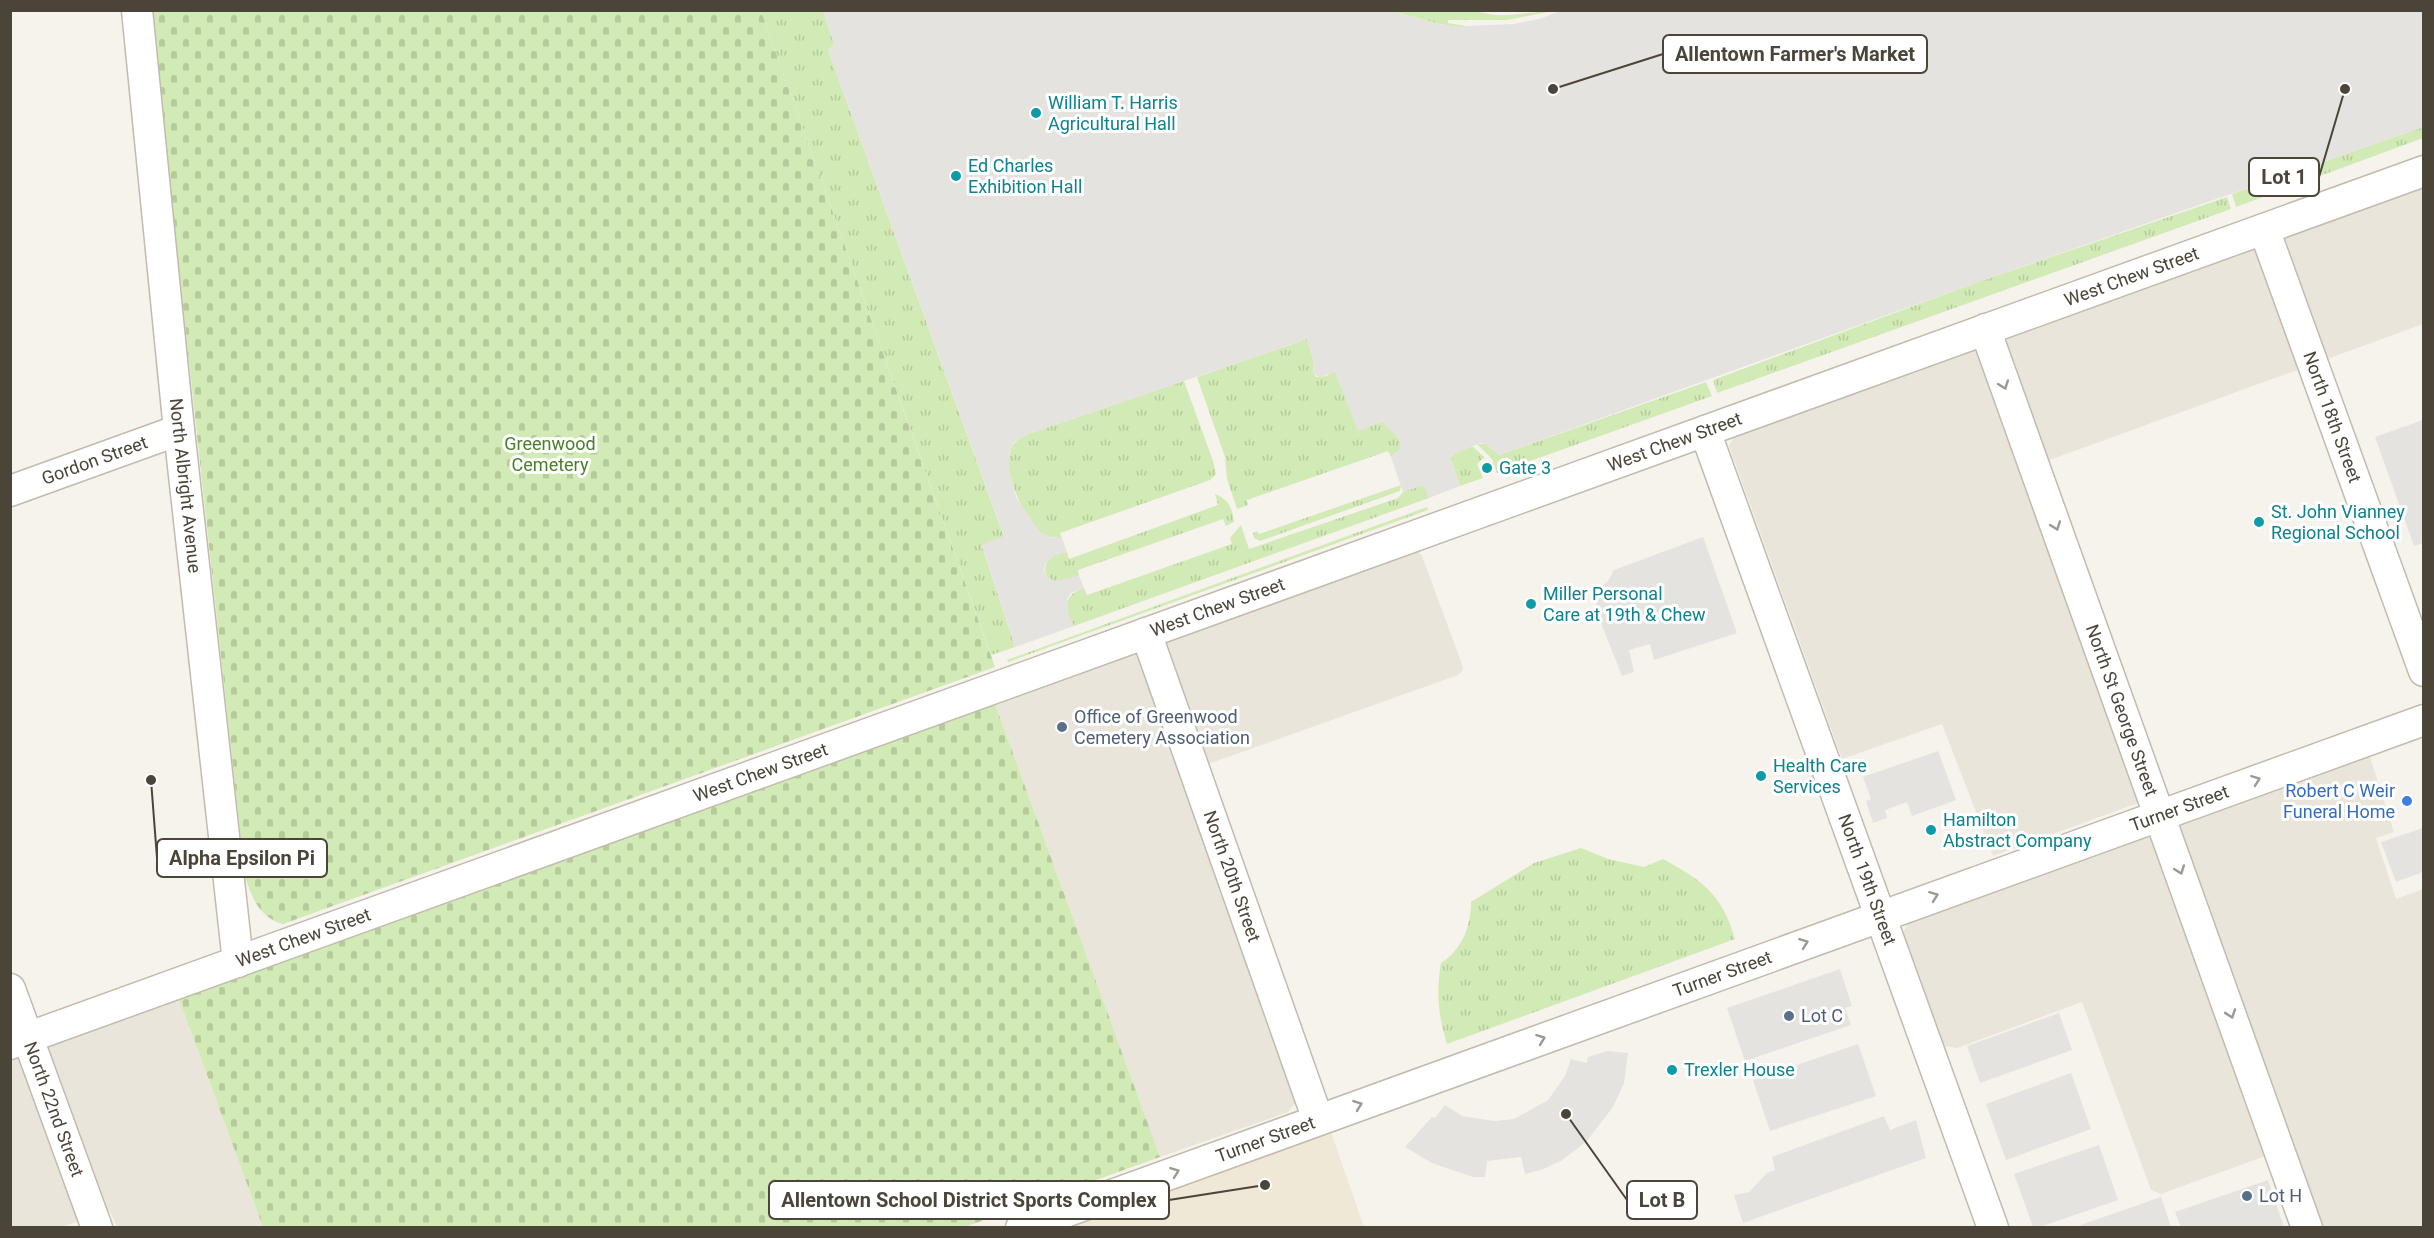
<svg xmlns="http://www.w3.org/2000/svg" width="2434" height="1238" font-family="Roboto,sans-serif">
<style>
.residential{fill:#eae5da}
.education{fill:#efe8d6}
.grass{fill:url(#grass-tufts)}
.cemetery{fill:url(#cemetery-stones)}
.parking{fill:#e5e3e0}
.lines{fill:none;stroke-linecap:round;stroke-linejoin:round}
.minor-casing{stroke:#c2bbae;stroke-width:33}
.minor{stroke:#fff;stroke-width:30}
.oneway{stroke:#9c9892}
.culture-dot{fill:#0f9aa8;stroke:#fff;stroke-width:2}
.service-dot{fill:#5c6f8a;stroke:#fff;stroke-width:2}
.shop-dot{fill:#3f7fe0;stroke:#fff;stroke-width:2}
.labels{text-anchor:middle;stroke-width:6;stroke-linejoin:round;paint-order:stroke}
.culture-label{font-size:18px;fill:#0d838f;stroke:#fff;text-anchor:start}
.street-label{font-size:18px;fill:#4b4439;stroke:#fff}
.park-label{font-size:18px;fill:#4a7f2a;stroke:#fff}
.service-label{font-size:18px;fill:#4e5e75;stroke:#fff;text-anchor:start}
.shop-label{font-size:18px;fill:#366cbe;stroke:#fff;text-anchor:end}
.leader{fill:none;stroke:#4b4439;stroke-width:2}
.callout-dot{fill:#4b4439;stroke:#fff;stroke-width:2}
.callout{fill:#fff;stroke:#4b4439;stroke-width:2}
.callout-label{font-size:20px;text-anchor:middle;font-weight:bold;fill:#4b4439}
</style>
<defs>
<pattern id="grass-tufts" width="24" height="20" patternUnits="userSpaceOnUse" patternTransform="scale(1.5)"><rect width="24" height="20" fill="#d2eab5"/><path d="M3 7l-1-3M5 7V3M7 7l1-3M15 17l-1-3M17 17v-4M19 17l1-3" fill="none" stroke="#b6ca9c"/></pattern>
<pattern id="cemetery-stones" width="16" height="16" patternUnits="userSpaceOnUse" patternTransform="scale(1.5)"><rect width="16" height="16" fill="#d2eab5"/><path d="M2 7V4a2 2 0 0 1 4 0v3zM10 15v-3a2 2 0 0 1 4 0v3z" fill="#b6ca9c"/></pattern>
</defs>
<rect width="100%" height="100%" fill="#f6f3ec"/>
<g class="residential">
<path d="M2423,186V324L2047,461L2140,796L2138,803L1993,856L1942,724L1842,759L1729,446L1735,435Z"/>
<path d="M1418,551L1422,556L1463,667L1462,671L1458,675L1180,774L1295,1097V1103L1288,1112L1160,1157L995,704Z"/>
<path d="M2370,757L2394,832L2376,838L2396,899L2423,889V1227H2320L2268,1155L2161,1194L2151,1190L2082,1002L1957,1048L1944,1046L1903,932L1909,923Z"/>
<path d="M179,999L263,1227H117L110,1211L61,1227L11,1228V1059Z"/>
</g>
<path class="education" d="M1331,1132L1364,1227L1063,1228Z"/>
<g class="grass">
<path d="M1475,10C1500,21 1527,11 1553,11L1507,20H1448V23L1465,26V28L1439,24L1392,11Z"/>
<path d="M761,11H823L834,44L828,50L1004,537L982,546L1015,647L991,655Z"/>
<path d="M2423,127V138L2236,207L2232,194Z"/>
<path d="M2227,197L2231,209L1717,393L1713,380L1981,281Z"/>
<path d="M1307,339L1314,363L1313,371L1316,377L1326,376L1335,371L1358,430L1383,422L1399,439L1401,445L1400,449L1391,457L1388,451L1247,500L1248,505L1237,509L1227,479L1225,457L1197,377Z"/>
<path d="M1184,381L1213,461L1216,474L1210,480L1060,533L1062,538C1054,538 1045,537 1039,531C1023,515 999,467 1013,445C1016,440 1023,437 1028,434Z"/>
<path d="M1706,382L1712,396L1497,473L1492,459L1477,444H1486L1499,455Z"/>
<path d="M1472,446L1484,457L1477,464L1483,478L1460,486L1451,459L1454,454Z"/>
<path d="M1424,484L1429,498L1074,626C1064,608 1062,596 1084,588L1087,595L1232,544L1230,538L1241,525L1249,549L1398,498L1403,492Z"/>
<path d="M1401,485L1400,491L1260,541L1254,538L1253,533L1257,531L1259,534Z"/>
<path d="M1215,494C1229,500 1232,507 1234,522L1226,526L1223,519L1078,570L1079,576C1072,578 1063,582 1056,581C1042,579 1042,563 1053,556C1056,554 1062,553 1067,552L1069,559L1218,505Z"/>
<path d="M1427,507L1428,510L1008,662L1007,660Z"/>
<path d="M1581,848L1608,859L1644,867L1663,859C1703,881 1722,894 1735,939L1447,1044C1438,1014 1436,994 1441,963C1462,950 1471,926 1471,902L1534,863Z"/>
</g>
<g class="cemetery">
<path d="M151,11H761L995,667L283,924C260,918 252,898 245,877Z"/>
<path d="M995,704L1160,1157L965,1227H263L179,999Z"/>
</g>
<g class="parking">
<path d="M1392,11L1439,24L1465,28V26L1514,24L1539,19L1563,10L2423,11V127L1981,281L1499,455L1486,444L1480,443L1454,454L1451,458L1460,486L1429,498L1423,485L1403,492L1391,457L1400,449L1401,445L1399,439L1383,422L1358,431L1335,372L1320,377L1313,374L1314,363L1307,339L1028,434L1014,442L1009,453L1010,474L1016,497L1040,532L1052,538H1062L1067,552L1053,556L1045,564L1044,571L1048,578L1055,581L1079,576L1084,588L1071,593L1067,599L1069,616L1074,626L1015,647L982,545L1004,536L828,50L834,44L823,11Z"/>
<path d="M2423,420V543L2414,546L2375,437Z"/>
<path d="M1703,537L1737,633L1654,660L1650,644L1629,650L1634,672L1622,676L1595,608L1600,588L1608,581L1614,570Z"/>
<path d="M1938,751L1956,800L1912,816L1907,802L1885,810L1887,818L1873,823L1866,801L1871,799L1863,777Z"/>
<path d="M2423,828V872L2396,882L2381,842Z"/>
<path d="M1840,969L1852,1006L1845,1008L1851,1025L1745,1061L1727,1008Z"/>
<path d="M2059,1013L2072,1050L1980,1083L1967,1046Z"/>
<path d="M1858,1044L1876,1096L1770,1131L1753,1080Z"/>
<path d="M1607,1051L1628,1053L1624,1083L1613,1107L1586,1142L1561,1161L1541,1170L1525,1174L1521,1157L1487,1161L1485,1177H1473L1432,1163L1405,1147L1432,1117L1435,1118L1445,1105L1462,1116L1481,1119L1495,1121L1514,1119L1548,1100L1565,1076L1571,1059L1587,1063L1588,1057Z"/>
<path d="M2071,1073L2091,1129L2006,1160L1986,1104Z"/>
<path d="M1884,1116L1890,1130L1916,1120L1926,1158L1743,1223L1734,1195L1749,1192L1767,1173L1775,1170L1772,1157Z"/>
<path d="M2099,1145L2118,1200L2040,1227H2033L2014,1174Z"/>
<path d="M2268,1180L2284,1227H2181L2175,1212Z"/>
<path d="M2161,1197L2171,1227H2075Z"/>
</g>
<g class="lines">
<g class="minor-casing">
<g id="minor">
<path id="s1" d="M137,10L179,430L238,962"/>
<path id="s2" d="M2264,229L2424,671"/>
<path id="s3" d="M1985,329L2307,1228"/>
<path id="s4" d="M1705,431L1993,1228"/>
<path id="s5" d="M10,491L179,430"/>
<path id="s6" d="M1146,633L1318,1120"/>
<path id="s7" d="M10,989L97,1228"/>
<path id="s8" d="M10,1044L2424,171"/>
<path id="s9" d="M1021,1228L2424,720"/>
</g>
</g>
<use href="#minor" class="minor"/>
</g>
<defs><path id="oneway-chevron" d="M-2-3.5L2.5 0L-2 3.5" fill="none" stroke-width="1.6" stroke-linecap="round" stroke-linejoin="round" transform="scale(1.5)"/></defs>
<g class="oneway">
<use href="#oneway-chevron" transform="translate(2004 385) rotate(70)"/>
<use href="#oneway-chevron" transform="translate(2056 526) rotate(70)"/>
<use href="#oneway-chevron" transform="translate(2256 780) rotate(-20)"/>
<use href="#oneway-chevron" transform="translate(2180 870) rotate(70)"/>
<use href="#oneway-chevron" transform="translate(1934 896) rotate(-20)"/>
<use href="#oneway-chevron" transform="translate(1804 943) rotate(-20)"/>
<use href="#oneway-chevron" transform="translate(2231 1014) rotate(71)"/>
<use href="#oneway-chevron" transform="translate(1541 1039) rotate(-20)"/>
<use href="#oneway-chevron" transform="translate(1358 1105) rotate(-20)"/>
<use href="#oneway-chevron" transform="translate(1175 1172) rotate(-20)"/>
</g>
<g class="culture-dot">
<circle cx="1036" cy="113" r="6"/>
<circle cx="956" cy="176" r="6"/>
<circle cx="1487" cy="468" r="6"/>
<circle cx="2259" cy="522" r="6"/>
<circle cx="1531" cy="604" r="6"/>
<circle cx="1761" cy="776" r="6"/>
<circle cx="1931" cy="830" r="6"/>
<circle cx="1672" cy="1070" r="6"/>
</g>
<g class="service-dot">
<circle cx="1062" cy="727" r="6"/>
<circle cx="1789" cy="1016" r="6"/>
<circle cx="2247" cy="1196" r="6"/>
</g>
<circle class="shop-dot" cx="2407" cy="801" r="6"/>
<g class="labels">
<g class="culture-label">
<text x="1048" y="109">William T. Harris<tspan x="1048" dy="21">Agricultural Hall</tspan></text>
<text x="968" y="172">Ed Charles<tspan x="968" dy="21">Exhibition Hall</tspan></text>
<text x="1499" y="474">Gate 3</text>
<text x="2271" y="518">St. John Vianney<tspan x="2271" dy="21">Regional School</tspan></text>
<text x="1543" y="600">Miller Personal<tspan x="1543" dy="21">Care at 19th &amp; Chew</tspan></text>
<text x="1773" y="772">Health Care<tspan x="1773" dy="21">Services</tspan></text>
<text x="1943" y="826">Hamilton<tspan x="1943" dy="21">Abstract Company</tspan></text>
<text x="1684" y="1076">Trexler House</text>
</g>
<g class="street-label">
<text dy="6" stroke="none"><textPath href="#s8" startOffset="2256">West Chew Street</textPath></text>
<text dy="6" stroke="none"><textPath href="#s2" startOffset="200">North 18th Street</textPath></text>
<text dy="6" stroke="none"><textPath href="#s8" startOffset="1770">West Chew Street</textPath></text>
<text dy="6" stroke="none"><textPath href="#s5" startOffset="90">Gordon Street</textPath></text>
<text dy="6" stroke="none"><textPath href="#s1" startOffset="478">North Albright Avenue</textPath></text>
<text dy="6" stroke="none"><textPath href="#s8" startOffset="1284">West Chew Street</textPath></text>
<text dy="6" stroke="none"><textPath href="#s3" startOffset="405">North St George Street</textPath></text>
<text dy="6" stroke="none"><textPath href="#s8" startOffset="798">West Chew Street</textPath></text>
<text dy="6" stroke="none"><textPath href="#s9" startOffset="1232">Turner Street</textPath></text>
<text dy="6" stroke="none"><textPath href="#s6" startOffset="258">North 20th Street</textPath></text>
<text dy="6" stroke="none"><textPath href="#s4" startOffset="477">North 19th Street</textPath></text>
<text dy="6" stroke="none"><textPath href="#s8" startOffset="312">West Chew Street</textPath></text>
<text dy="6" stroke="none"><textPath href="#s9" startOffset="746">Turner Street</textPath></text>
<text dy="6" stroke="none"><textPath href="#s7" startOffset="128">North 22nd Street</textPath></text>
<text dy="6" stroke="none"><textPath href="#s9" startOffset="260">Turner Street</textPath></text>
</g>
<g class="park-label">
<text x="550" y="450">Greenwood<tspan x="550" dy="21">Cemetery</tspan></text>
</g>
<g class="service-label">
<text x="1074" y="723">Office of Greenwood<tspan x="1074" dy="21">Cemetery Association</tspan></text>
<text x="1801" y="1022">Lot C</text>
<text x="2259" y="1202">Lot H</text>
</g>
<g class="shop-label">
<text x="2395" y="797">Robert C Weir<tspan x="2395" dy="21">Funeral Home</tspan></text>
</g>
</g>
<path class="leader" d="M1553 89L1663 54M2345 89L2319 177M151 780L157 858M1265 1185L1169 1200M1566 1114L1627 1200"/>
<g class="callout-dot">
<circle cx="1553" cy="89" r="6"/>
<circle cx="2345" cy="89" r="6"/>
<circle cx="151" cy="780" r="6"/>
<circle cx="1265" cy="1185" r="6"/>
<circle cx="1566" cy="1114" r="6"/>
</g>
<g class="callout">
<rect x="1663" y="35" width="264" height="38" rx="6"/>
<rect x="2249" y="158" width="70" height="38" rx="6"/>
<rect x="157" y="839" width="170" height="38" rx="6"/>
<rect x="769" y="1181" width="400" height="38" rx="6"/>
<rect x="1627" y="1181" width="70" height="38" rx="6"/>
</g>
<g class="callout-label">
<text x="1795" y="61">Allentown Farmer's Market</text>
<text x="2284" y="184">Lot 1</text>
<text x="242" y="865">Alpha Epsilon Pi</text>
<text x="969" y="1207">Allentown School District Sports Complex</text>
<text x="1662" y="1207">Lot B</text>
</g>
<rect width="2434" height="1238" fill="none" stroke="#4b4439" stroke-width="24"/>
</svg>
